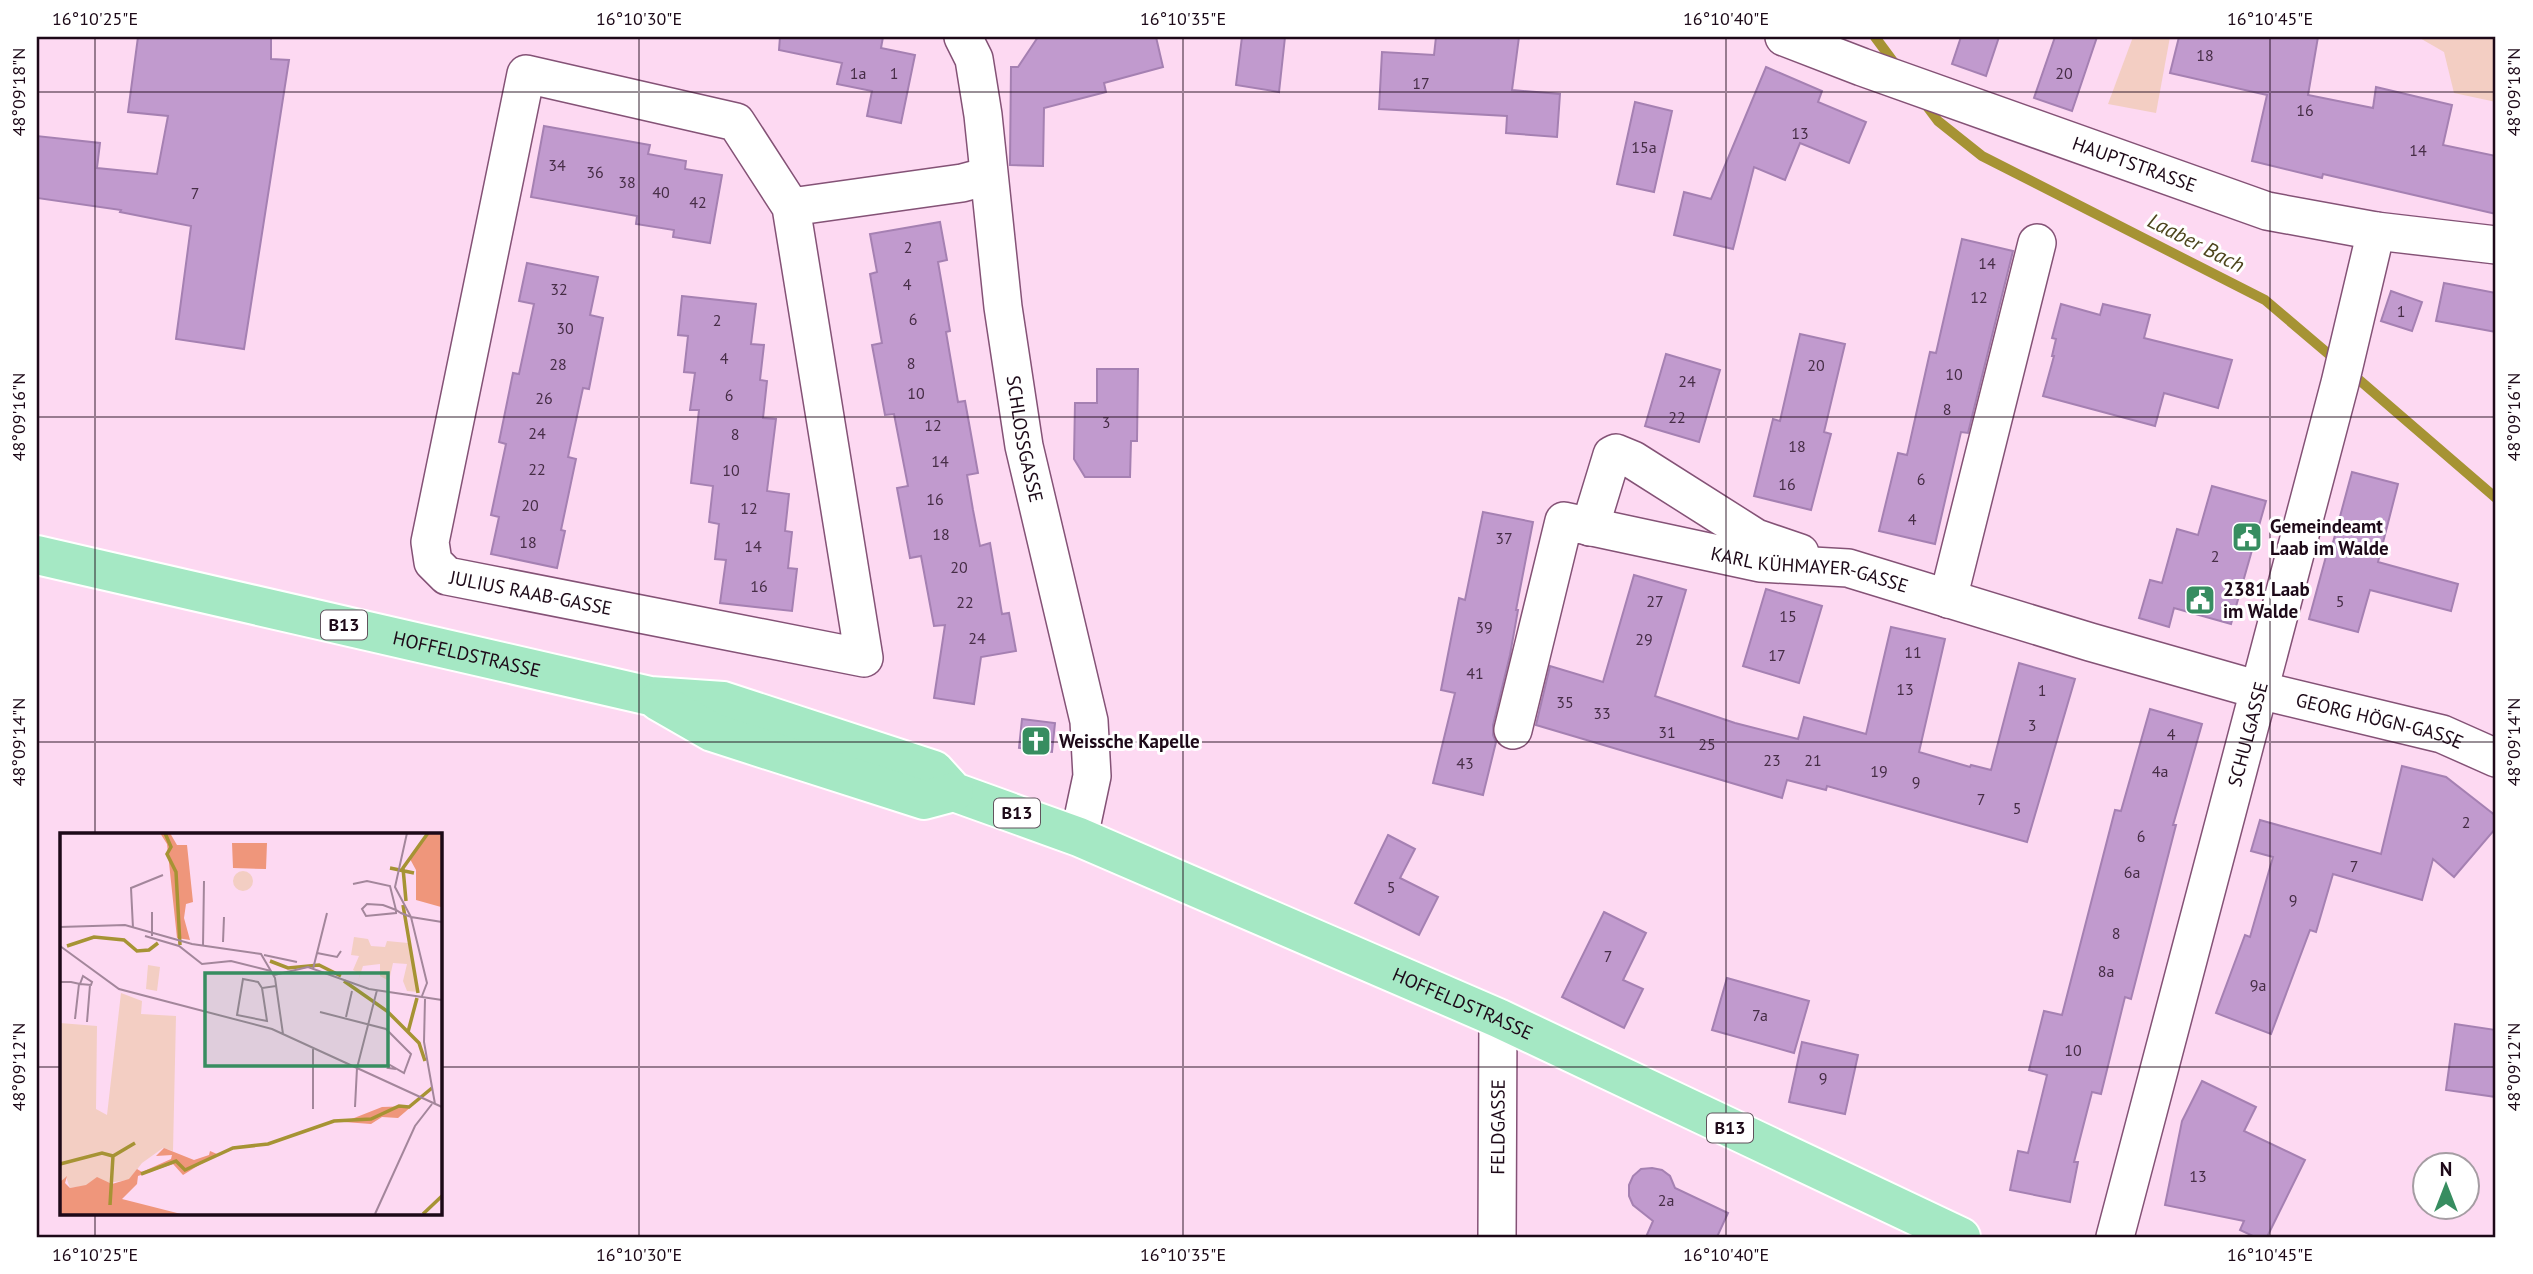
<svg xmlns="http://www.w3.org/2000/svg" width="2533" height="1274" font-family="'PT Sans',sans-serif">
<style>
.green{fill:#f3cec3}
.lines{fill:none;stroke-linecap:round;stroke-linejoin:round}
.stream{stroke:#a69334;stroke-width:10}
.building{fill:#c19ace;stroke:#a580b2;stroke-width:2}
.minor-casing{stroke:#845276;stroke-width:40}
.major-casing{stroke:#fff;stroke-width:42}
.minor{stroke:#fff;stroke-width:37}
.major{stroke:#a5e8c4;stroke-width:38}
.ticks{fill:none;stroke:#1d0918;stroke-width:2;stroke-opacity:0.45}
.labels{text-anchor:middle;stroke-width:6;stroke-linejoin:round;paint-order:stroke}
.number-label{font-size:16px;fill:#462d46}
.shield{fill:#fff;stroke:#61535d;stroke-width:2}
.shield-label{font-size:18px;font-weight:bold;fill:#1d0918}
.street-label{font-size:19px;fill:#1d0918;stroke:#fff}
.poi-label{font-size:19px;font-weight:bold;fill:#1d0918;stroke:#fff;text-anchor:start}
.water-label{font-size:21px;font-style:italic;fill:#4d451d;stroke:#fff}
.inset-river{fill:none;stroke:#a69334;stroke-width:3.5}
.inset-road{fill:none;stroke:#a3869b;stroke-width:2}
.view{fill:#378d60;fill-opacity:0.15;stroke:#378d60;stroke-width:3.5}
.inset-edge{fill:none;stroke:#1d0918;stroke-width:3.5}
.neatline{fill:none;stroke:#1d0918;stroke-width:2.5}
.ticks-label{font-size:18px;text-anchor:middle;fill:#1d0918}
</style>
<rect width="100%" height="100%" fill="#fdd9f2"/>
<g class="green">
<path d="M2133,37H2170L2156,113L2108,104Z"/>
<path d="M2418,37H2496V102L2454,93L2444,52Z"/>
</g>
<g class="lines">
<g class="stream">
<path d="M1875,37L1898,68"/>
<path d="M1923,101L1938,121L1982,156L2265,300L2338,362"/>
<path d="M2350,372L2496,498"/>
</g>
</g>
<g class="building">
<path d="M138,37H271V59L289,60L244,349L176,339L191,226L120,212L121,210L37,198V136L100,143L97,168L157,174L168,116L128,112Z"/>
<path d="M780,37H883L881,48L915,55L901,123L867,116L872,91L837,84L842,63L779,50Z"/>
<path d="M1038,37H1156L1163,67L1104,83L1106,92L1044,108L1043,166L1010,165L1011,67H1018Z"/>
<path d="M1242,37H1285L1279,92L1236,85Z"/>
<path d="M1436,37H1519L1512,90L1560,94L1557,137L1506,133L1507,116L1379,109L1382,52L1434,55Z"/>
<path d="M1961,37H1999L1986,76L1952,64Z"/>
<path d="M2055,37H2097L2072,111L2034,98Z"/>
<path d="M2179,37H2318L2308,95L2373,108L2376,87L2452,105L2443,145L2496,156V214L2323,174L2322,178L2252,161L2267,95L2170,73Z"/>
<path d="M1766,67L1822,91L1818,102L1866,122L1849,163L1800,143L1785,180L1754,167L1733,249L1674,235L1684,192L1711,199Z"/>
<path d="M1635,102L1672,111L1654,192L1617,184Z"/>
<path d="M544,126L650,145L648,154L686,161L685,169L722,175L710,243L673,237L674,230L636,224L637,216L531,197Z"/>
<path d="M940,222L947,260L938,262L950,331L946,332L958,402L965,401L978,473L967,475L973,510L980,546L990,543L1002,614L1009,613L1016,651L981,657L974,704L934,698L945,625L934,626L921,556L910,558L897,488L908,486L894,414L885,415L872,345L882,343L870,274L877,272L870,234Z"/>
<path d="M1962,239L2013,251L1968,433L1961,432L1935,544L1879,531L1898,453L1907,455L1930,352L1936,353Z"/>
<path d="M527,263L598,277L590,315L603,318L589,389L583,388L568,457L576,459L561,530L565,531L557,568L491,554L499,517L491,515L506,444L499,442L513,373L519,374L534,304L519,301Z"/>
<path d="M2444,283L2496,293V332L2436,321Z"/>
<path d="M2391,291L2422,302L2412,331L2381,321Z"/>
<path d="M682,296L756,304L751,344L764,345L760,380L767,381L763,418L776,419L767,491L789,494L785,531L792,532L788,568L797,569L792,611L720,603L726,560L715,559L719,524L709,522L713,486L691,483L699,410H690L695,373L684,372L688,336L678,335Z"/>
<path d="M2061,304L2100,315L2103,304L2150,315L2144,338L2232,360L2218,408L2164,393L2155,426L2043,396L2054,356H2052L2056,339L2052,338Z"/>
<path d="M1800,334L1845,344L1824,432L1831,434L1811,510L1754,496L1773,419L1780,421Z"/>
<path d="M1666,354L1720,370L1699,442L1645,426Z"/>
<path d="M1097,369H1138L1137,441H1131L1130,477H1085L1074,459L1075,403H1097Z"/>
<path d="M2352,472L2398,484L2378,562L2458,584L2451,611L2370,590L2358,632L2309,619L2328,549L2331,550Z"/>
<path d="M2212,486L2266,501L2231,624L2174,608L2169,627L2139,618L2150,580L2162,583L2177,529L2198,535Z"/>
<path d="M1483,512L1533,522L1516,610H1518L1510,655L1493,725V735L1496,742L1483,795L1433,783L1455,693L1441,690L1459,598L1465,600Z"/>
<path d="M1634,575L1686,590L1655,696L1735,723L1798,739L1804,717L1866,734L1891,627L1945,639L1919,752L1970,767L1971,765L1991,770L2019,663L2075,679L2027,842L1827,786L1826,790L1787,780L1782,798L1536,725L1550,666L1603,682Z"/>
<path d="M1766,589L1822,606L1799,683L1743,666Z"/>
<path d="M2150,709L2202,724L2173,825H2176L2131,999L2125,997L2101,1094L2092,1092L2074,1162H2078L2070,1202L2010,1190L2018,1151L2028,1153L2047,1075L2029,1070L2044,1011L2062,1015L2115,810L2121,811Z"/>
<path d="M1022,719L1055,723L1052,752L1019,748Z"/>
<path d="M2402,766L2446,777L2496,816V828L2454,877L2433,859L2422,900L2333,874L2316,932L2310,930L2271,1034L2216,1013L2245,935L2250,937L2273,857L2251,851L2260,820L2381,854Z"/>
<path d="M1388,835L1415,849L1400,878L1438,897L1419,935L1355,903Z"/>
<path d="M1604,912L1646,933L1623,980L1643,989L1624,1028L1562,997Z"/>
<path d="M1727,978L1809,1001L1794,1053L1712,1030Z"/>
<path d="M2455,1024L2496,1030V1097L2446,1090Z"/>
<path d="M1802,1042L1858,1055L1845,1114L1789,1102Z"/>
<path d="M2202,1081L2256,1107L2244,1131L2305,1160L2267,1237H2255L2240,1230L2244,1221L2165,1205L2182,1121Z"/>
<path d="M1652,1168L1662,1170L1670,1176L1675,1188L1728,1213L1717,1237H1646L1653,1221L1633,1205L1629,1196V1185L1633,1176L1641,1169Z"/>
</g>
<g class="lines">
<g class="minor-casing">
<g id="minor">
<path id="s1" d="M963,37L974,59L983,115L1003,307L1024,446L1089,721L1092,776L1079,837"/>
<path id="s2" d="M1784,37L1862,67L2267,211L2376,231L2496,245"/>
<path id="s3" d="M791,207L736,122L526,74L430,542L433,562L447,576L864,658L791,207L962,183L988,176"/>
<path d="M1590,527L1612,455L1616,453L1633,460L1756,538L1800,553"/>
<path d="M1948,599L2037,243"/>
<path id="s4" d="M1513,730L1564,521L1760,563L1848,568L2090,642L2259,690L2442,734L2496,758"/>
<path id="s5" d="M1497,1237L1498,1018"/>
<path id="s6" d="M2115,1237L2340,383L2376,231"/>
</g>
</g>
<g class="major-casing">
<g id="major">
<path id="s7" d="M37,555L650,696L723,701L934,770L954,792L1079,837L1498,1018L1961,1237"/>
<path d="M658,701L712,732L924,800L954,792"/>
</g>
</g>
<use href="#minor" class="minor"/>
<use href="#major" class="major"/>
</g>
<path class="ticks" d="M95,37V835M639,37V1237M1183,37V1237M1726,37V1237M2270,37V1237M37,92H2496M37,417H2496M37,742H2496M37,1067H61M439,1067H2496M95,1213V1237"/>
<defs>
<g id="civic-square" transform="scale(1.575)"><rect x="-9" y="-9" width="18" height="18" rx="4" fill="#378d60" stroke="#fff"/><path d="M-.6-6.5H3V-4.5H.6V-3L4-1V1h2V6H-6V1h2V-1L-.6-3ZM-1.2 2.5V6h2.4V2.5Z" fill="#fff"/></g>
<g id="church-square" transform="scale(1.575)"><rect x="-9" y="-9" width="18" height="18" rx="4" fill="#378d60" stroke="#fff"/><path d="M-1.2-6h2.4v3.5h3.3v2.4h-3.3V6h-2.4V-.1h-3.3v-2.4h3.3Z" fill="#fff"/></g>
</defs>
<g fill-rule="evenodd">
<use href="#civic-square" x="2247" y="537"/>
<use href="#civic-square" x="2200" y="600"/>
<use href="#church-square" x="1036" y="741"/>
</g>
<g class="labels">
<g class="number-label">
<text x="2205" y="61">18</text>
<text x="858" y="79">1a</text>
<text x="894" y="79">1</text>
<text x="2064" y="79">20</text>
<text x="1421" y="89">17</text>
<text x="2305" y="116">16</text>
<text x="1800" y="139">13</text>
<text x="1644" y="153">15a</text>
<text x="2418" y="156">14</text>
<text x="557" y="171">34</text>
<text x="595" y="178">36</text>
<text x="627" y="188">38</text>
<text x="661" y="198">40</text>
<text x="195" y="199">7</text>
<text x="698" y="208">42</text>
<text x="908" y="253">2</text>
<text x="1987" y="269">14</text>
<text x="907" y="290">4</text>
<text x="559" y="295">32</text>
<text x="1979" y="303">12</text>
<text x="2401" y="317">1</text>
<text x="913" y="325">6</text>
<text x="717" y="326">2</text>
<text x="565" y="334">30</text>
<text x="724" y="364">4</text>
<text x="911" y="369">8</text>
<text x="558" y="370">28</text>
<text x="1816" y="371">20</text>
<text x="1954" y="380">10</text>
<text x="1687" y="387">24</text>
<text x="916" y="399">10</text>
<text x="729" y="401">6</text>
<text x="544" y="404">26</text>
<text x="1947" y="415">8</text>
<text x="1677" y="423">22</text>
<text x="1106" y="428">3</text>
<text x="933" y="431">12</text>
<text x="537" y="439">24</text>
<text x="735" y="440">8</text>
<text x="1797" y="452">18</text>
<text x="940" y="467">14</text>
<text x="537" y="475">22</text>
<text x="731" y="476">10</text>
<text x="1921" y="485">6</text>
<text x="1787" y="490">16</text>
<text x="935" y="505">16</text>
<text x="530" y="511">20</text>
<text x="749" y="514">12</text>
<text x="1912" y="525">4</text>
<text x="941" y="540">18</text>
<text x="1504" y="544">37</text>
<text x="528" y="548">18</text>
<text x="753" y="552">14</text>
<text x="2215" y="562">2</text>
<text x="959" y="573">20</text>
<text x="759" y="592">16</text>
<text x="1655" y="607">27</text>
<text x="2340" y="607">5</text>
<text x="965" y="608">22</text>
<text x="1788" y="622">15</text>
<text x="1484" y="633">39</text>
<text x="977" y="644">24</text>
<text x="1644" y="645">29</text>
<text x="1913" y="658">11</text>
<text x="1777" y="661">17</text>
<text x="1475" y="679">41</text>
<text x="1905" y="695">13</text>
<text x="2042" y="696">1</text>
<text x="1565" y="708">35</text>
<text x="1602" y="719">33</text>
<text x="2032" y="731">3</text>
<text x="1667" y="738">31</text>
<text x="2171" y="740">4</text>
<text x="1707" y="750">25</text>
<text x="1772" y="766">23</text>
<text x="1813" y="766">21</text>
<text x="1465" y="769">43</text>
<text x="1879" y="777">19</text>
<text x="2160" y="777">4a</text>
<text x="1916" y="788">9</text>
<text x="1981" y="805">7</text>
<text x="2017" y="814">5</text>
<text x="2466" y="828">2</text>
<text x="2141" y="842">6</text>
<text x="2354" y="872">7</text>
<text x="2132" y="878">6a</text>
<text x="1391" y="893">5</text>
<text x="2293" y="906">9</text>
<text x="2116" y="939">8</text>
<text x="1608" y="962">7</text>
<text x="2106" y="977">8a</text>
<text x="2258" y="991">9a</text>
<text x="1760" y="1021">7a</text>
<text x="2073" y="1056">10</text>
<text x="1823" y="1084">9</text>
<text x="2198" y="1182">13</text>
<text x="1666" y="1206">2a</text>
</g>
<g class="shield">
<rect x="321" y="610.5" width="46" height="29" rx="5"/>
<rect x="994" y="798.5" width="46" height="29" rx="5"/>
<rect x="1707" y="1113.5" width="46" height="29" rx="5"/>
</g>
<g class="shield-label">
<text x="344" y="631">B13</text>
<text x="1017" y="819">B13</text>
<text x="1730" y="1134">B13</text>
</g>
<g class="street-label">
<text dy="7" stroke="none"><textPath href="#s2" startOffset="373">HAUPTSTRASSE</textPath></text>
<text dy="7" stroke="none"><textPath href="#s1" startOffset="408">SCHLOSSGASSE</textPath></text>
<text dy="7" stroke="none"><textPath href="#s4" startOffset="466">KARL KÜHMAYER-GASSE</textPath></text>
<text dy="7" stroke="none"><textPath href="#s3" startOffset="920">JULIUS RAAB-GASSE</textPath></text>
<text dy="7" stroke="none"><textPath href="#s7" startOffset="441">HOFFELDSTRASSE</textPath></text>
<text dy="7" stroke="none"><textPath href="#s4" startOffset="1057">GEORG HÖGN-GASSE</textPath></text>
<text dy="7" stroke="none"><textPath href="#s6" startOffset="520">SCHULGASSE</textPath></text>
<text dy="7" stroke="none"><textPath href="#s7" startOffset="1505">HOFFELDSTRASSE</textPath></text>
<text dy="7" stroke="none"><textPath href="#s5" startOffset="110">FELDGASSE</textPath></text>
</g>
<g class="poi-label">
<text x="2270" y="533">Gemeindeamt<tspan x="2270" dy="22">Laab im Walde</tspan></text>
<text x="2223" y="596">2381 Laab<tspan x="2223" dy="22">im Walde</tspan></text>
<text x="1059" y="748">Weissche Kapelle</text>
</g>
<g class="water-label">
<text transform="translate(2196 243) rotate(27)" y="7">Laaber Bach</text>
</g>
</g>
<g transform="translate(60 833)">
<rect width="382" height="382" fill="#fdd9f2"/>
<path d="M173 48a10 10 0 1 1 20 0a10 10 0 1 1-20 0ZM294,104L308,106L311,113L325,114L327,108L348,110L358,159L347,158L343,148L347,131L333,130L329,148L320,143V131L303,133L298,148L300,141L293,137L299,123L291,122ZM88,132L100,134L97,158L86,156ZM61,160L82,168L81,181L116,183L113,318L103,315L82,330L69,347L10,355L6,344L0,349V190L37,193L36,276L47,282Z" fill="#f3cec3"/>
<path d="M100,0H110L117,12H127L133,69L126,71L124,85L130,107L117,105L107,11ZM369,0H381V74L356,67V37L350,26ZM172,10H207L206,36L173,35ZM352,273L338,285L322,284L311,291L284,289L322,274ZM104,315L134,327L149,322L150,318L157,321L123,342L113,331L78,343L77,351L62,366L121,381H0V349L7,343L5,350L10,355L26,352L37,344L52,351L69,346L77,336L82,339L111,326L112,322L96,323Z" fill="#ef967b"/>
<path class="inset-river" d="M105,0L111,14L107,21L116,39L120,112M330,35L354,40M346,68L343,35L368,0M343,72L358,160M7,113L34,104L64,107L77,118L89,117L98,110M210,128L228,135L259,132L281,143M284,148L327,178L359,210L365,228M348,199L357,165M0,331L42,320L53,323L75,310M81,341L116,328L125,337L173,315L208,311L274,288L311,286L339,273L349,274L372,255M50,372L53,323M363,381L382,363"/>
<path class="inset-road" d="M347,0L335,54L351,84L367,150L362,163M293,51L307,48L330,53L336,77V80L306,83L302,76L307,71L323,72L331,75L336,77L341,80L351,84L382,89M0,94L65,92L132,111L201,121L215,145L223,201M73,95L71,55L103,42M85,103L119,113L142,131L171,128L211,138M92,103V79M163,109L164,84M0,113L59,156L212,196L382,274M143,113L144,48M257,120L277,124L281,118M204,122L237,129M253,136L267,80M214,142L248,134L309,156L382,167M0,149H11L20,151L31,152L32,149L23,143L20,151M202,155L198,149L183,146L177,182L207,188L202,155L216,153M365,166L364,209L375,271M260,179L326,196L351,221L344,240L330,232L328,235L336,236M286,184L292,158M15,186L19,151M27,189L30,152M295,274L297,235L317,157M253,276V216M315,381L355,293L372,271"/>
<path class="view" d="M145,140H328V233H145Z"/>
<rect width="382" height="382" class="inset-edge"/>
</g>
<rect width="2533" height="1274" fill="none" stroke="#ffffff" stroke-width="77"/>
<g transform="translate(2446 1186)"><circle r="33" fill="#ffffff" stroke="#a59da3" stroke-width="2"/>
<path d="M0-5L12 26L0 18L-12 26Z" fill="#378d60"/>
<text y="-10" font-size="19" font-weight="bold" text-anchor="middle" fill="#1d0918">N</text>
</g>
<rect x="38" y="38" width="2456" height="1198" class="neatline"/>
<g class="ticks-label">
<text x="95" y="25">16°10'25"E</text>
<text x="639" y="25">16°10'30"E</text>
<text x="1183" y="25">16°10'35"E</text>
<text x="1726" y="25">16°10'40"E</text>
<text x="2270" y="25">16°10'45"E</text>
<text transform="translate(19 92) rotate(-90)" y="6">48°09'18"N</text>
<text transform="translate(2514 92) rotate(-90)" y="6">48°09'18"N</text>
<text transform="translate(19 417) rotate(-90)" y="6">48°09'16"N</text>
<text transform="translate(2514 417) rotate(-90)" y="6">48°09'16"N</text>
<text transform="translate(19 742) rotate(-90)" y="6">48°09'14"N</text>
<text transform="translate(2514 742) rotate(-90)" y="6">48°09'14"N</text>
<text transform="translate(19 1067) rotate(-90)" y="6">48°09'12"N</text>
<text transform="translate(2514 1067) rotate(-90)" y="6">48°09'12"N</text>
<text x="95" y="1261">16°10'25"E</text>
<text x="639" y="1261">16°10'30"E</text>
<text x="1183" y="1261">16°10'35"E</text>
<text x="1726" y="1261">16°10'40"E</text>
<text x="2270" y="1261">16°10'45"E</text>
</g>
</svg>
